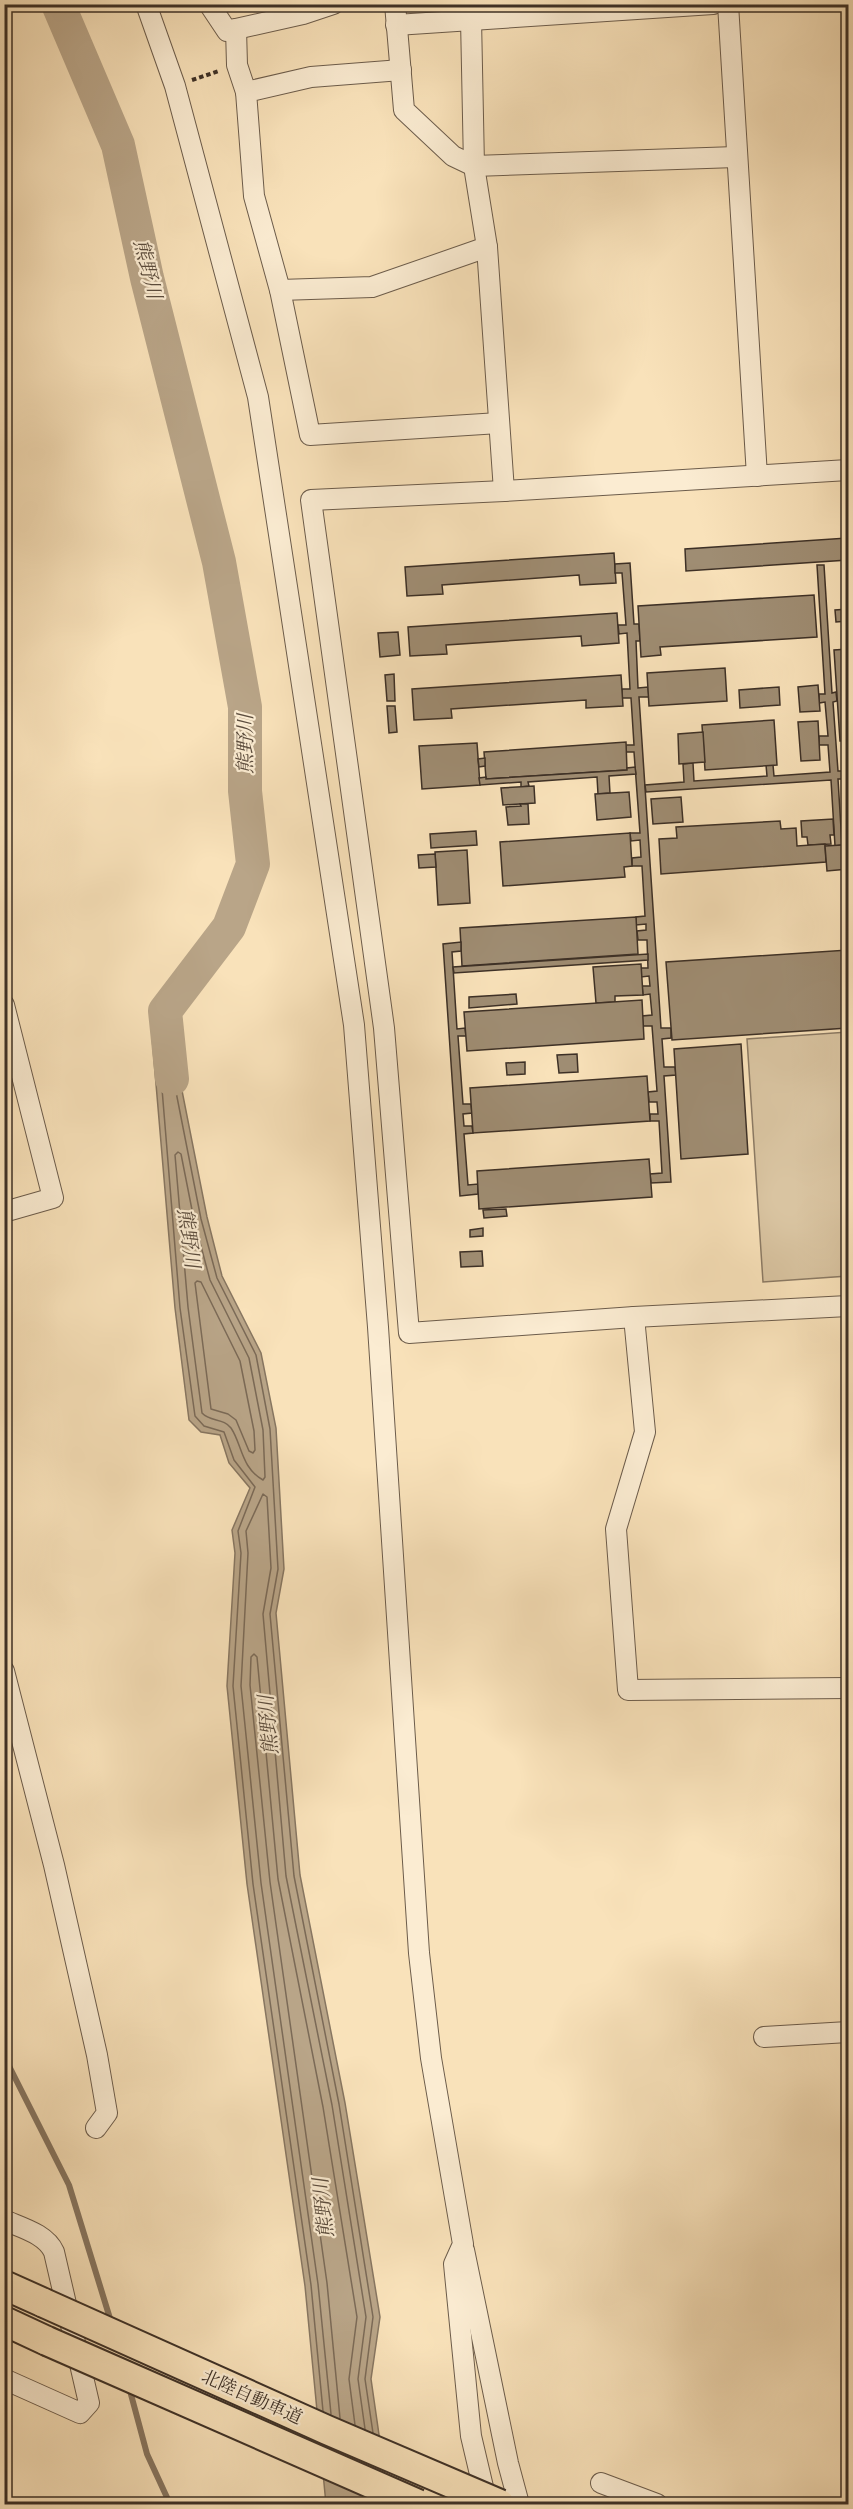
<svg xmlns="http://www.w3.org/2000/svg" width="853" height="2509" font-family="Alegreya,'Noto Serif JP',serif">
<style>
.green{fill:#d9c4a1;stroke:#8b7a64;stroke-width:1.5}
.water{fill:#b9a588;stroke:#877661;stroke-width:1.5}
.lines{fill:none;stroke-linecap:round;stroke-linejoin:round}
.shore{stroke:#7b6a57;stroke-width:1.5}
.stream{stroke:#877661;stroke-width:6}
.river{stroke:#b9a588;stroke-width:34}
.building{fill:#9f8d73;stroke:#3d3026;stroke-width:1.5}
.minor-casing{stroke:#6c5c4b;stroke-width:22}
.highway-casing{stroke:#3d3026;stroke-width:32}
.path{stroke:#3d3026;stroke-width:4;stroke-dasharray:4.5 3;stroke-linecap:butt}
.minor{stroke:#fbecd2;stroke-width:20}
.highway{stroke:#f9e2ba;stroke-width:28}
.highway-bridge-casing{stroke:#3d3026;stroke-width:32;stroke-linecap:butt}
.highway-bridge{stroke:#f9e2ba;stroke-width:28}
.labels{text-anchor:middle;stroke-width:4.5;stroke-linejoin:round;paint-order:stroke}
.street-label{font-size:18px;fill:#3d3026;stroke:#fbecd2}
.water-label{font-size:20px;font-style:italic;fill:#5c4d3e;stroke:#fbecd2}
</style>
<rect width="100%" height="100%" fill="#f9e2ba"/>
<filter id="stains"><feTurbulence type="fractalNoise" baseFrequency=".00333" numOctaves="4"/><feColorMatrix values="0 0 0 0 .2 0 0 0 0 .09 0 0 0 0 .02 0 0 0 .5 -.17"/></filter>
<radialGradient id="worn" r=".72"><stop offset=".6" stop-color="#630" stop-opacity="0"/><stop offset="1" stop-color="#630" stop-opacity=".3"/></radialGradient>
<path class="green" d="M848,1032V1276L763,1282L747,1039Z"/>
<path class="water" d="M151,1025L171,1035L207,1217L222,1276L261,1353L276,1428L284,1569L276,1613L300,1875L345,2103L380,2317L371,2379L389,2504H326L305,2286L247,1884L227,1686L235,1553L232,1530L250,1488L229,1463L220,1435L201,1432L189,1420L175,1308Z"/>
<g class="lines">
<g class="shore">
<path d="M178,1152L181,1154L194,1220L210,1280L249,1358L263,1430L265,1477L263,1480C241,1468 242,1444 231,1428C224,1418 210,1422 202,1413L188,1307L175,1155Z"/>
<path d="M197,1281L201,1282L240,1361L254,1431L255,1450L253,1453L249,1451L236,1420L228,1414L211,1409L195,1283Z"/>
<path d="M323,2411L311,2285L253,1884L233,1686L241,1553L238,1531L255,1487L234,1460L224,1432L204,1426L195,1416L180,1308L158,1040L160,1037L166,1041L201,1219L217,1278L256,1355L270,1429L278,1569L270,1614L294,1876L339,2104L373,2317L365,2379L373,2433"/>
<path d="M331,2414L318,2284L261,1883L241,1686L248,1553L246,1531L263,1494L267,1497L271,1568L263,1614L286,1876L332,2105L366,2317L358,2379L365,2429"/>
<path d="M340,2418L327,2283L270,1882L250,1685L251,1657L254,1654L257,1657L278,1879L323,2107L357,2317L349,2379L355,2425"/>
</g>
<g class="stream">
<path d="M4,2056L69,2185L112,2325"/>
<path d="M129,2387L147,2454L170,2504"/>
</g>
<path class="river" d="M58,4L118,145L147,278L219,562L245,707V791L253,864L229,927L165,1011L172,1079"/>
</g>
<g class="building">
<path d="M847,538L848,560L686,571L685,549Z"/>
<path d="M614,553L616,583L580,585L579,575L442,585L443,594L407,596L405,567Z"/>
<path d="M630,563L634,624H639L640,641H636L638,688L648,687L649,697H639L661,1028H671V1038L662,1039L664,1067H675L676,1075L664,1076L671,1182L651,1183L650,1174L662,1173L659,1121H650V1114H658L657,1102H649L648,1092L657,1091L652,1026H643L642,1016L652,1015L650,994L643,995L642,986H650L649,976L641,977V968H648L647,940H638L637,931L646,930V924L636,925V917L645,916L642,866H632V858L641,857L640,840L631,841L630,833H640L634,752H626V745H634L631,698H622V689H630L627,633L619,634L618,625H626L622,573H615V564Z"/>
<path d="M817,565H824L832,693L836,692L837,701L833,702L838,771H848V779H838L842,845L835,846L831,780L646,792L645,785L684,782L683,764L693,763L694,781L767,776L766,765H773L774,776L830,772L828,745H819V736H828L825,702L819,703V694H825Z"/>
<path d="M814,595L817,637L660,647L661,655L641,657L638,606Z"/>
<path d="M848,609V621L836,622L835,610Z"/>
<path d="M617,613L619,643L582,646L581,636L446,645L447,654L410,656L408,627Z"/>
<path d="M398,632L400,655L380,657L378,633Z"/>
<path d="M848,649V741H840L834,650Z"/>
<path d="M725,668L727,701L649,706L647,673Z"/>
<path d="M394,674L395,701H387L385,675Z"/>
<path d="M621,675L623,706L586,708V700L451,709L452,718L414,720L412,689Z"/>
<path d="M818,685L820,711L800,712L798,687Z"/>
<path d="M779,687L780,705L740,708L739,690Z"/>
<path d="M387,706H395L397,732L389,733Z"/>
<path d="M774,720L777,765L705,770L702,725Z"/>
<path d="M818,721L820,760L801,761L798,722Z"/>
<path d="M703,732L705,762L679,764L678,734Z"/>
<path d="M626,742L627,770L486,779L484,752Z"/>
<path d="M477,743L480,785L422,789L419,746Z"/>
<path d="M485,758V766L479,767L478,759Z"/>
<path d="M635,767L636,774L609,776L610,793L598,794L597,777L528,782L529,786L521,787V782L480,785L479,778L486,777V779L627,770V768Z"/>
<path d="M534,786L535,803L503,805L501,788Z"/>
<path d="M629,792L631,817L597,820L595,794Z"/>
<path d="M681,797L683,822L653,824L651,799Z"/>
<path d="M520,804H528L529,824L508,825L506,807L521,806Z"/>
<path d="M833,819L834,835H830L831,844L808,845L807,837H802L801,821Z"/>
<path d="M780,821L781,829L796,828L797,846L825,844L826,862L661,874L659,839L677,838L676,827Z"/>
<path d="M476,831L477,845L431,848L430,834Z"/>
<path d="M630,833L632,866L624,867L625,877L503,886L500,842Z"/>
<path d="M842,845H848V869L827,871L825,846Z"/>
<path d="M467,850L470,903L438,905L435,852Z"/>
<path d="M435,854L436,867L419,868L418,855Z"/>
<path d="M636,917L638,954L462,966L460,928Z"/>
<path d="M461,942V951L452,952L457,1029L465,1028L466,1036H458L463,1104H471L472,1113L463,1114L464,1126H472L473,1133L464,1134L468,1185L478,1184V1194L460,1196L443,944Z"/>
<path d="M848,950V1028L672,1040L666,962Z"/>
<path d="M648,954V960L454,973L453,967Z"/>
<path d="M641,964L643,995L615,996V1002L596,1003L593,967Z"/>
<path d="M516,994L517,1004L469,1008V997Z"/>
<path d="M642,1000L644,1039L467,1051L464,1012Z"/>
<path d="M741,1044L748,1154L681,1159L674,1049Z"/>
<path d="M577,1054L578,1072L559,1073L557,1055Z"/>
<path d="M525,1062V1074L507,1075L506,1063Z"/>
<path d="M647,1076L650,1121L473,1133L470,1088Z"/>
<path d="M649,1159L652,1197L479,1209L477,1171Z"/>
<path d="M506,1209L507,1216L484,1218L483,1210Z"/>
<path d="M483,1228V1236L470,1237V1230Z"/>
<path d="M482,1251L483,1266L461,1267L460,1252Z"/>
</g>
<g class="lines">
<g class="minor-casing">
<g id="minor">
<path d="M146,4L175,86L258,397L354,1025L378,1327L419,1953L431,2058L463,2244L454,2264L471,2436L487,2504"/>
<path d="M209,4L227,31L303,14L333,4"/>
<path d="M395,4L404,110L453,156L474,166L736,157"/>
<path d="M728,4L757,476"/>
<path d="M471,19L474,166L487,247L504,491"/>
<path d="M396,25L713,4"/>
<path d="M236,29L237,65L246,92"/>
<path d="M401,70L311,77L246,92L254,196L280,290L310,435L499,423"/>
<path d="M280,290L372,287L487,247"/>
<path d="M848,470L504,491L311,500L384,1028L409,1333L634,1317L848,1306"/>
<path d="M4,1005L53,1198L4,1212"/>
<path d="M634,1317L645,1432L616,1529L628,1690L848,1688"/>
<path d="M4,1671L54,1865L97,2055L107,2113L96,2128"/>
<path d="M764,2037L848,2032"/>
<path d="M4,2220C22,2228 46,2234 54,2252L89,2403L80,2413L4,2379"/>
<path d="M464,2250L508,2463L519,2504"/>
<path d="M601,2483L657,2504"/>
</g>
</g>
<g class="highway-casing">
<g id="highway">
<path d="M4,2285L44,2303"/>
<path d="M4,2321L47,2341"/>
</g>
</g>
<path class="path" d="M192,80L219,71"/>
<use href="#minor" class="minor"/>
<use href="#highway" class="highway"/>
<g class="highway-bridge-casing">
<g id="highway-bridge">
<path d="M44,2303L327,2430L500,2504"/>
<path d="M47,2341L418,2504"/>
</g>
</g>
<use href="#highway-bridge" class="highway-bridge"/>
</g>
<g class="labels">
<g class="street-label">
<text transform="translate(252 2397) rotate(24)" y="6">北陸自動車道</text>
</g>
<g class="water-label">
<text transform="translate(148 269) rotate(76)" y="7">熊野川</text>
<text transform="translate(245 744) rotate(-90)" y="7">熊野川</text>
<text transform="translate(189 1238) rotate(82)" y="7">熊野川</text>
<text transform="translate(268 1725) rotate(-95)" y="7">熊野川</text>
<text transform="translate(323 2208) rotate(-96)" y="7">熊野川</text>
</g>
</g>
<rect width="853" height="2509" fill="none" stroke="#f9e2ba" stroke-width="24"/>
<rect x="6" y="6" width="841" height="2497" fill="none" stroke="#3d3026" stroke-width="3"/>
<rect x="12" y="12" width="829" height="2485" fill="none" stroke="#3d3026" stroke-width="1.5"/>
<rect width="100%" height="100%" filter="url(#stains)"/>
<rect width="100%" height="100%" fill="url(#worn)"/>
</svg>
